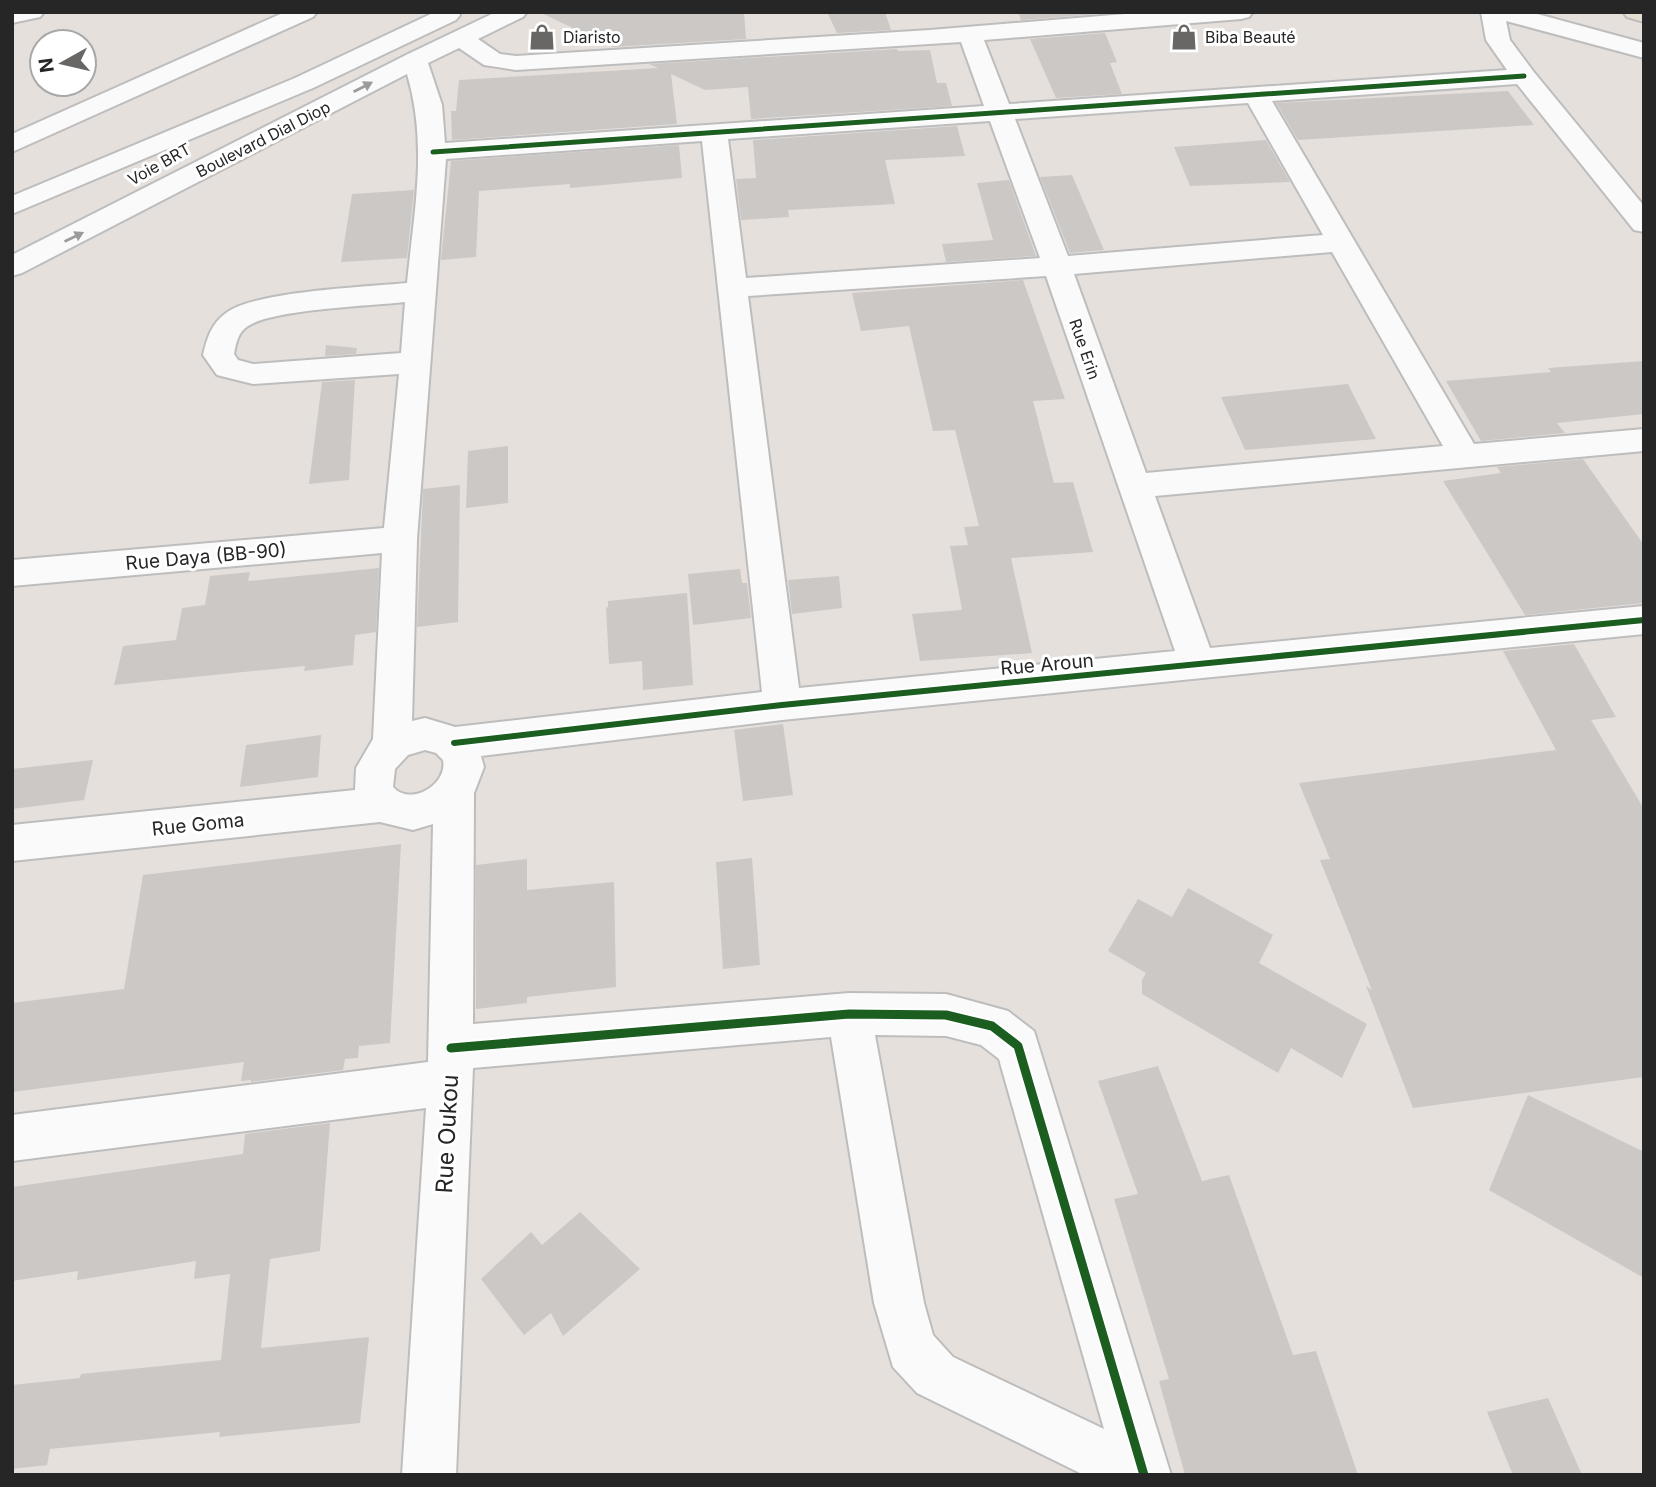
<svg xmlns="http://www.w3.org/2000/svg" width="1656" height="1487" font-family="Inter,sans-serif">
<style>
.building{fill:#ccc8c6}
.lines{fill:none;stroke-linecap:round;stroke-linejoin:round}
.minor-casing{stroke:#bebdbe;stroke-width:4}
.major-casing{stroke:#bebcbb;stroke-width:4}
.minor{fill:#fbfafa;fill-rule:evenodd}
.major{fill:#e4ddd2;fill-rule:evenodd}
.cycleway-far2-casing{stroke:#fff;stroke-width:8}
.cycleway-far1-casing{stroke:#fff;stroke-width:10}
.cycleway-casing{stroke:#fff;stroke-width:13}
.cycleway-far2{stroke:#1b5e20;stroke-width:5}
.cycleway-far1{stroke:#1b5e20;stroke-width:6}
.cycleway{stroke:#1b5e20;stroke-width:9}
.oneway{fill:#9b9b9b}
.labels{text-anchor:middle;stroke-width:6;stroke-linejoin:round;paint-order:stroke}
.far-poi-label{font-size:16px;fill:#262626;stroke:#fff;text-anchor:start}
.far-street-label{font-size:16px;fill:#262626;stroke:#fff}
.street-label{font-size:19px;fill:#262626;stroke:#fff}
.near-street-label{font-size:23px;fill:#262626;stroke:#fff}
</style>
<rect width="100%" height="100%" fill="#e5e0dc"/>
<g class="building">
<path d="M539,12H744L746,39L613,47Z"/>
<path d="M827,12H885L891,30L837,33Z"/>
<path d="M1018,12H1097V14L1021,20Z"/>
<path d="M1105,33L1117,62L1110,63L1122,94L1056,98L1030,39Z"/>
<path d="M897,49L898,51L930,50L937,83H946L952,106L751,119L748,87L705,90L671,74L677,124L452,140L451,111H456L459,80L658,68L649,64Z"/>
<path d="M1508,91L1534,125L1298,140L1276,103Z"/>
<path d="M957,126L965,156L885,160L895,204L788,210L789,217L741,220L736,179L756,178L753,140Z"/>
<path d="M1266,140L1290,182L1190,186L1174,147Z"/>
<path d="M679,145L682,178L570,188V184L479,191L476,257L441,260L451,161Z"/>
<path d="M1072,175L1104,250L1070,253L1040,177Z"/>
<path d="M1009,180L1036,256L946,262L942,244L993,240L977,183Z"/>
<path d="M414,190L407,258L341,262L352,194Z"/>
<path d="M1023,280L1065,399L1033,401L1054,483L1073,482L1093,552L1011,558L1032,653L920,661L912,614L962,610L950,546L968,545L964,527L979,526L955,430L933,431L909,326L861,331L852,293Z"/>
<path d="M326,345L357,348L356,354L325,356Z"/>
<path d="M1644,361V414L1557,423L1565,433L1481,441L1446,381L1551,372L1548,368Z"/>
<path d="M355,380L349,480L309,484L322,382Z"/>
<path d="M1348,384L1376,439L1245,450L1221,397Z"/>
<path d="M508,446V503L466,508L468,451Z"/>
<path d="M1583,459L1644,545V603L1525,615L1443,481L1501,473L1497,467Z"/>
<path d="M460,485L458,622L417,627L423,489Z"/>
<path d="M379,568L376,632L355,635L353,665L304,671L305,666L114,685L123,646L176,640L182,608L205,605L210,576L250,572L248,581Z"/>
<path d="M740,569L742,583H747L751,618L693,625L688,574Z"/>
<path d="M839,576L842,608L792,614L788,580Z"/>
<path d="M687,593L693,685L643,690L642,661L609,664L606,608L608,607V601Z"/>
<path d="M1574,644L1616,717L1591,720L1644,809V1077L1413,1108L1366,986L1372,990L1320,860L1330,859L1299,783L1556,750L1503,651Z"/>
<path d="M783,724L793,795L743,801L734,730Z"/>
<path d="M321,735L318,777L240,787L246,745Z"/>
<path d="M93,760L84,800L12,809V769Z"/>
<path d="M401,844L390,1043L359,1046L358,1058L345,1059L343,1070L251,1082V1080L241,1081L244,1062L12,1092V1003L124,989L143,875Z"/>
<path d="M752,858L760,965L723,969L716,862Z"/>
<path d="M527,859V890L614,882L616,987L527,997V1003L476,1009V865Z"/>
<path d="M1188,888L1273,935L1259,963L1367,1024L1342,1078L1291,1048L1278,1073L1142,994V980L1146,973L1108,951L1138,899L1172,917Z"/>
<path d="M1158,1066L1202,1181L1229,1175L1293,1355L1316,1351L1358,1475H1185L1159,1381L1169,1379L1114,1199L1138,1194L1098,1081Z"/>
<path d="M1528,1095L1644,1152V1278L1489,1190Z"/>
<path d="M330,1123L320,1251L270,1259L261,1348L369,1337L360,1423L219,1437L220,1432L50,1449L47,1465L12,1469V1385L80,1378L81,1374L221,1360L230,1274L194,1279L196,1261L77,1280L78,1271L12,1281V1187L243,1154L245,1134Z"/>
<path d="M580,1212L640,1269L563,1336L551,1313L524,1335L481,1279L531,1232L542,1245Z"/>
<path d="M1548,1398L1582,1475H1513L1487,1412Z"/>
</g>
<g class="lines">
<g class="minor-casing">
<g id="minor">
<path d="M12,12H44L40,17L12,23Z"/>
<path d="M285,12H317L313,17L12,152V134Z"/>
<path d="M435,12H458L460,15L456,20L313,88L12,214V196L295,78Z"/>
<path d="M496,12H527L523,17L478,39L500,54L516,56L930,30L1149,12H1253L1249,17L1241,19L984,40L1009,104L1507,70L1486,40L1481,12H1530L1644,43V58L1506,21L1510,40L1533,71L1644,206V232L1634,230L1517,84L1272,101L1474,444L1644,429V451L1155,496L1210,648L1644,606V634L782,720L481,756L484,767L474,793L473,1024L849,993L946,994L1008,1011L1034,1031L1171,1475H1084L917,1393L893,1367L874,1303L831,1037L473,1068L456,1475H402L426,1108L12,1161V1115L428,1062L433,824L413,830L380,822L12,861V825L355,790L356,768L373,739L382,553L12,586V560L384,528L399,374L253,384L217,375L203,355C207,338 211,324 226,313C255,291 367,287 407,283C414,211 428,145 407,74L22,273L12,276V255L406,55ZM961,42L984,106L445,143L442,105L428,63L459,48L484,65L516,70ZM1248,103L1323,235L1068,256L1015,119ZM990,121L1040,258L746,278L728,139ZM702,141L762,692L455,727L425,718L412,721L417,539L446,159ZM1332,252L1443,446L1146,473L1074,274ZM1046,276L1175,651L799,688L748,296ZM405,302L401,353L253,364L238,360L234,354C236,343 238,332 248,326C274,309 371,306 405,302ZM425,750L436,753L443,760C448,784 411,807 393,787L395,769L408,755ZM875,1035L946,1036L981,1045L999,1059L1104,1429L953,1357L933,1335L924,1303Z"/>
</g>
</g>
<g class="major-casing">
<path id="major" d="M1623,12H1644V22L1627,17Z"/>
</g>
<use href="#minor" class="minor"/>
<use href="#major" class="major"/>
<g class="cycleway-far2-casing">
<path id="cycleway-far2" d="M433,152L1524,76"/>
</g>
<g class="cycleway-far1-casing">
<path id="cycleway-far1" d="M454,743L782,705L1644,620"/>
</g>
<g class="cycleway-casing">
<path id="cycleway" d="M451,1048L849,1014L946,1015L992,1026L1018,1046L1144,1475"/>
</g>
<use href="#cycleway-far2" class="cycleway-far2"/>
<use href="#cycleway-far1" class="cycleway-far1"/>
<use href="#cycleway" class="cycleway"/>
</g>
<defs><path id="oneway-solid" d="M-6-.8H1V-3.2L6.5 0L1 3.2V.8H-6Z" transform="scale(1.75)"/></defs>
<g class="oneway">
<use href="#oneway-solid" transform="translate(363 87) rotate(-27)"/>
<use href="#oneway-solid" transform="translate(74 237) rotate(-26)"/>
</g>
<defs>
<g id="shop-bare" transform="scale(2.1)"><path d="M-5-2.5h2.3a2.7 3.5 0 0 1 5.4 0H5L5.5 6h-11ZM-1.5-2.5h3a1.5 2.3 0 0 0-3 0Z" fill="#696766" stroke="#fff" stroke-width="2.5" paint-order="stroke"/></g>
</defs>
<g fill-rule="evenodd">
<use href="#shop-bare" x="542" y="37"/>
<use href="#shop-bare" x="1184" y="37"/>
</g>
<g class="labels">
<g class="far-poi-label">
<text x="563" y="43">Diaristo</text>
<text x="1205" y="43">Biba Beauté</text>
</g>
<g class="far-street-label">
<text transform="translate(263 139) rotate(-27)" y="6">Boulevard Dial Diop</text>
<text transform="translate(159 164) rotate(-29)" y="6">Voie BRT</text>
<text transform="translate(1085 349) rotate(71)" y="6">Rue Erin</text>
</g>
<g class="street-label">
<text transform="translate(206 556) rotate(-5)" y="7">Rue Daya (BB-90)</text>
<text transform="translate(1047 664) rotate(-5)" y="7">Rue Aroun</text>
<text transform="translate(198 824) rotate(-6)" y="7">Rue Goma</text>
</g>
<g class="near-street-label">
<text transform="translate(447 1134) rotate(-87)" y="8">Rue Oukou</text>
</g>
</g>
<rect width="1656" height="1487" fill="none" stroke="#262626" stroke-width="28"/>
<g transform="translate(63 63) rotate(262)"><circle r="33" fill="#ffffff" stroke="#a8a8a8" stroke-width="2"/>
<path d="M0-5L12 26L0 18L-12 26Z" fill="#696766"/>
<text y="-10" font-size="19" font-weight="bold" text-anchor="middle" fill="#262626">N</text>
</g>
</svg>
